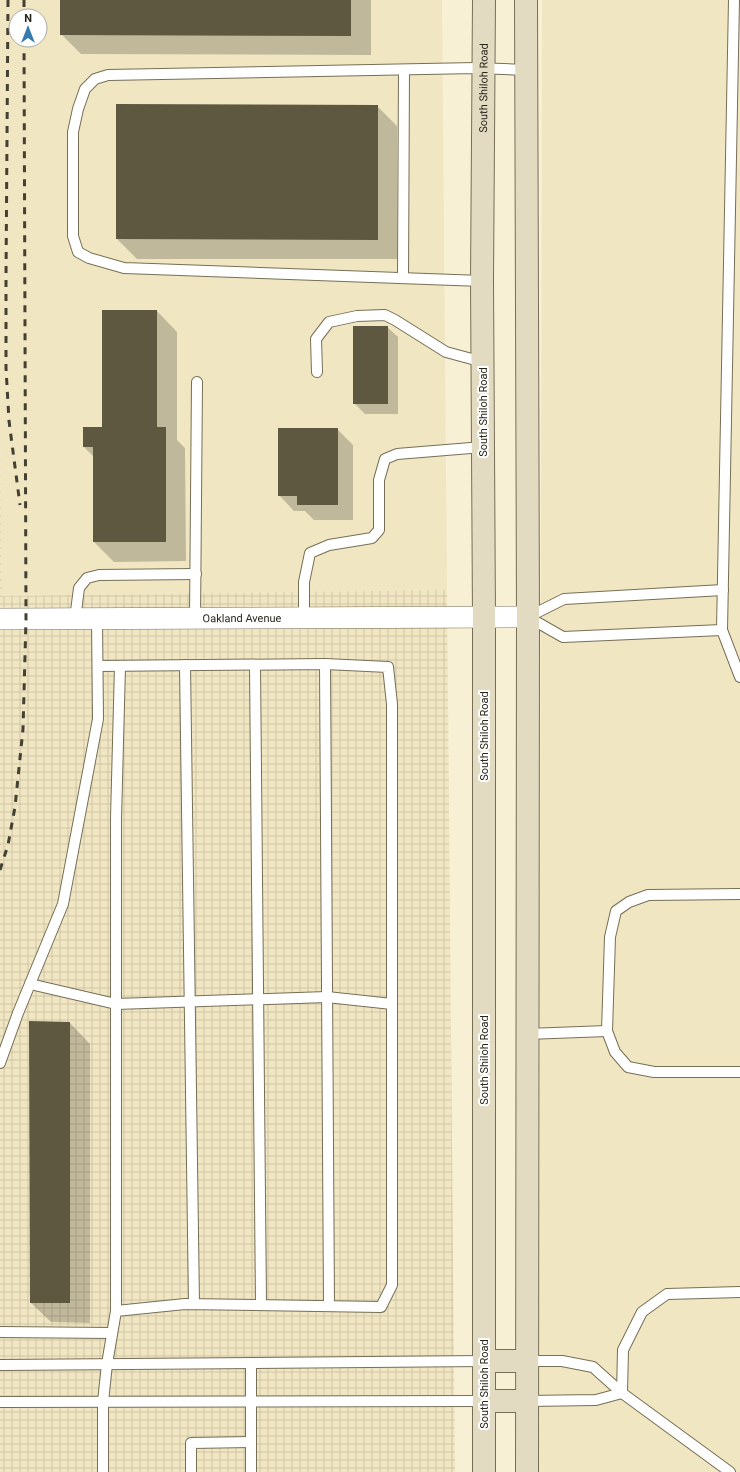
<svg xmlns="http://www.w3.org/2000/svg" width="740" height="1472" font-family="Roboto,sans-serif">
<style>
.built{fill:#f1e6c2;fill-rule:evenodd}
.industrial{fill:url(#industrial-grid)}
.shadow{fill:#0003}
.building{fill:#5f5840}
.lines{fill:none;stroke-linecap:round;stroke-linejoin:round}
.lane-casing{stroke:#766f56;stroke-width:12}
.street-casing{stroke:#766f56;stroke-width:22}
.secondary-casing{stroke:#766f56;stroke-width:24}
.lane{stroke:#fff;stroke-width:10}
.street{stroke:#fff;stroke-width:21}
.secondary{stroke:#e2dbc2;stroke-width:22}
.rail{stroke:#444133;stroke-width:3;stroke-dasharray:7 7;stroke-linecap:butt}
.labels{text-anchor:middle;stroke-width:4;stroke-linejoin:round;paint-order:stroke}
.street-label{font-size:11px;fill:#29261b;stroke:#fff}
</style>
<defs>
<pattern id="industrial-grid" width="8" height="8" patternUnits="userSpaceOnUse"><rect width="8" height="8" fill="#f1e6c2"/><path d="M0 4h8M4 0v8" fill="none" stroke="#cfc5a6"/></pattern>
</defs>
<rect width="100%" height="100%" fill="#f8f0d4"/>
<g class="built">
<path d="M0,0H442L447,590L2,596L0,437ZM16,16H40V40H16Z"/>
<path d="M542,0H740V1472H539Z"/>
</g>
<path class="industrial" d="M0,437L2,596L447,590L455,1472H0Z"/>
<g class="shadow">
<path d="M61,0H371V55L81,54L61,34Z"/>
<path d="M377,106L397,126V259H137L117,239Z"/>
<path d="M157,311L177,332V440L185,448L186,561L114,562L94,542V457L84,447L103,428Z"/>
<path d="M387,327L398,337V414H365L354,403Z"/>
<path d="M337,429L353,445V520H314L305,511H294L279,495Z"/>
<path d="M70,1023L90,1044V1323L51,1322L30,1302Z"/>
</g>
<g class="building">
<path d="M60,0H351V36L60,35Z"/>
<path d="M116,104L378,105V240L116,239Z"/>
<path d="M102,310H157V427H166V542H93V447H83V427H102Z"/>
<rect x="353" y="326" width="35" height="78"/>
<path d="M278,428H338V505H297V496H278Z"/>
<path d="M29,1021L70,1022V1303H30Z"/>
</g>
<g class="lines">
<g class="lane-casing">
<g id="lane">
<path d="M734,0L722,630L740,677"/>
<path d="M403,278L404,70"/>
<path d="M482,281L124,268L89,258L78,252L73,236V132L78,109L85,89L95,79L108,75L476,68L526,70"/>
<path d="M317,372L316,339L329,322L357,316L385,315L395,320L446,352L483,362"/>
<path d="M528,617L563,637L722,630"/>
<path d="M528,617L564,599L723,590"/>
<path d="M75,619L79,588L87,578L99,575L196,574"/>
<path d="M195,619L197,382"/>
<path d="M304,619V582L310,553L329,545L372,538L379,530V480L385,459L397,454L483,447"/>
<path d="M325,664L329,1306"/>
<path d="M185,665L194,1304"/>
<path d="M255,665L261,1305"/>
<path d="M98,666L325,664L388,667L392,704V1285L381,1307L185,1304L116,1311L107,1364L103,1402V1472"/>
<path d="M740,894L648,895L629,902L616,911L610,937L607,1031L615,1052L628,1067L654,1072H740"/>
<path d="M30,984L116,1004L327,997L392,1004"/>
<path d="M527,1034L607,1031"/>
<path d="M0,1063L18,1013L63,904L98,719L97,619"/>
<path d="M116,1311V819L120,666"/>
<path d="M0,1332L112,1333"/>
<path d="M527,1361H562L593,1367L622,1393L730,1472"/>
<path d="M251,1363V1472"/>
<path d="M0,1365L484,1361"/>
<path d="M622,1393L623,1350L642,1312L667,1294L740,1292"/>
<path d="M527,1401L596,1400L622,1393"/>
<path d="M0,1402L484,1401"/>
<path d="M191,1472V1443L251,1442"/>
</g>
</g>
<g class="street-casing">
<g id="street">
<path id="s1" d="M0,619L528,617"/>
</g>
</g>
<g class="secondary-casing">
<g id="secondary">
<path d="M526,0L528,617L527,1472"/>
<path d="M484,1361H527"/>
<path d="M484,1401H527"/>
<path id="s2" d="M484,1472V618L482,281L484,0"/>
</g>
</g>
<use href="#lane" class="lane"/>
<use href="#street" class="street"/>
<use href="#secondary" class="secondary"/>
<g class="rail">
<path d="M8,0L6,278V368L9,421L20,505"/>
<path d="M24,0V16"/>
<path d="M0,870L8,845L15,807L23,729L26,619L24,40"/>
</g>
</g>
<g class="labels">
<g class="street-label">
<text dy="4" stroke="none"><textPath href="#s2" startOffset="1384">South Shiloh Road</textPath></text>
<text transform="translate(483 412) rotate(-90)" y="4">South Shiloh Road</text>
<text dy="4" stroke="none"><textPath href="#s1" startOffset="242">Oakland Avenue</textPath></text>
<text transform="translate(484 736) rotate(-90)" y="4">South Shiloh Road</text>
<text transform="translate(484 1060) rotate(-90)" y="4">South Shiloh Road</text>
<text transform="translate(484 1384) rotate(-90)" y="4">South Shiloh Road</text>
</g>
</g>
<g transform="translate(28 28)"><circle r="19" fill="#ffffff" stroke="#a9a8a4"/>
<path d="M0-3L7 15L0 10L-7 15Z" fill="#347baf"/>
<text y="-6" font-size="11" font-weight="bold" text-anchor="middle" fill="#29261b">N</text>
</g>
</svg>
